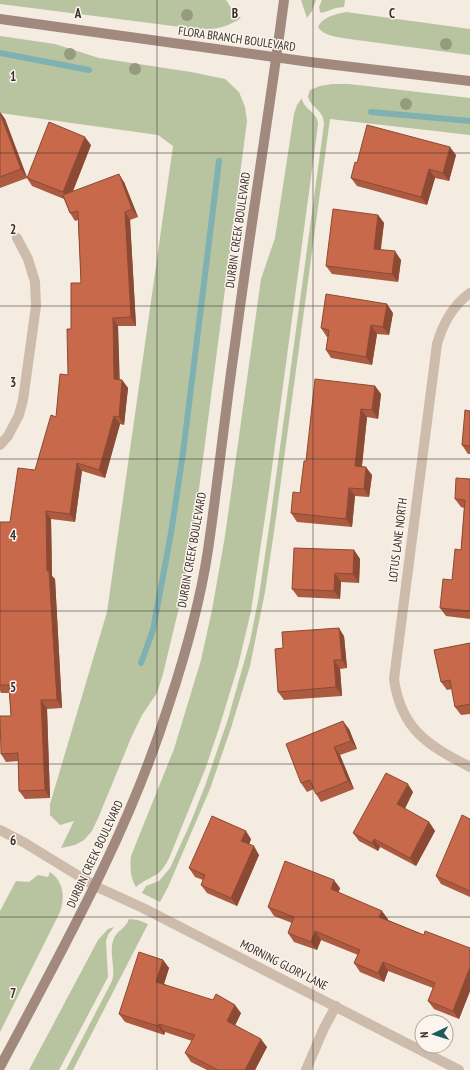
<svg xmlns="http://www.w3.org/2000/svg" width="470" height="1070" font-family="'PT Sans Narrow',sans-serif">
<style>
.green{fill:#b8c4a0}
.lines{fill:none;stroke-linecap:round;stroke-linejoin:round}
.stream{stroke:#7fb0b2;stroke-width:6}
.street{stroke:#cdbbac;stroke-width:10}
.secondary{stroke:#a18a7d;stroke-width:10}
.tree{fill:#969b7f}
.wall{fill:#ac5a40}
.shaded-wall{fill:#8c4a34}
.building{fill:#c8694b;stroke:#8c4a34}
.grid{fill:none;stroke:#3b302b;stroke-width:1;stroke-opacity:0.55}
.labels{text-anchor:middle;stroke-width:3;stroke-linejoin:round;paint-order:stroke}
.street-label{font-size:12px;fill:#3b302b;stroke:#fbf5ee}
.grid-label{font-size:13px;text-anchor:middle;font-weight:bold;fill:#3b302b;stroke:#fbf5ee;stroke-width:3;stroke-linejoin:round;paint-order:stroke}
</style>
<rect width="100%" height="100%" fill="#f4ebe1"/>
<g class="green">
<path d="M0,0H226L236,15L241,18C223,30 210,30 189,28L0,4Z"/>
<path d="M301,0H316L312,11L307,18Z"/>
<path d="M322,0H345L344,7L336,8L322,13L320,12L319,7Z"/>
<path d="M346,12L470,29V55L349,39C339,37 323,36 318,27C322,17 336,14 346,12Z"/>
<path d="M0,36L55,44L99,58L191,72L225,79L239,92L245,107L247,121L193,535L182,595L163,674L157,693L142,715L131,738L99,816L92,831L84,840L75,845L61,848L74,821L60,825L50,815V804L107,612L173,146L158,135L0,113Z"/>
<path d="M332,84H349L470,98V135L330,119L275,525L265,592L250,666L231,728L210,789L168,887L160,902L142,893L146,886L159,881L170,868L190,824L205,786L228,719L250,641L259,596L270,521L324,124C324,109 310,108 308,96L310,90L320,86Z"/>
<path d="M302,98C303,110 319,112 318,125L269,490L251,611L238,666L219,728L206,767L170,856C159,880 153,873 136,887C130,877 130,867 131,856L174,749L201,660L212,610L225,536L261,279L275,238L294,114L297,105Z"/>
<path d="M50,872C64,882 65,897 60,912L0,1032V911L16,881L29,882L38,875L48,877Z"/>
<path d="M129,919L138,920L148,924L73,1070H66L112,981C116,968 109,954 113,941C116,930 126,929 129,919Z"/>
<path d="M114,927L108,935L106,941L108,977L59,1070H29L98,940L108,929Z"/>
</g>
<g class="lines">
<g class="stream">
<path d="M0,53L89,70"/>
<path d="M371,112L470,121"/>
<path d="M141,663L153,630L171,533L183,453L219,161"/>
</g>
<g class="street">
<path d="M470,293C452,306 443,323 437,344L394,679C401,730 428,745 470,767"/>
<path d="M0,445L8,436L19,415L23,400L36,306L35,282L28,259L17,238"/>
<path d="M0,830L25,843L95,886L143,908L459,1070"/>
<path d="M306,1070L324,1028L336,1006"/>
</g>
<g class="secondary">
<path d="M0,19L310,62L470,81"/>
<path d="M0,1067C62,950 128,834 168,707C185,656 200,603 208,550C218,481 225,413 235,344C250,229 269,115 284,0"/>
</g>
</g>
<g class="tree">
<circle cx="187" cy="15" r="6"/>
<circle cx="446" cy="44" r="6"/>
<circle cx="70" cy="54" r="6"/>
<circle cx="135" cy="69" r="6"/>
<circle cx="406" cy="104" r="6"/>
</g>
<g class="wall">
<path d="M0,112L5,119L27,177L91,145L73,191L124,182L138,217L130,220L136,326H118L119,380H122L128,388L124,425L120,424L105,478L82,471L75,522L51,519L52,576L55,579L62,708L47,709L50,798L25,799L19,791L18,761L6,762L1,754L11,716L9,693H1L0,691V522H10L35,470L56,417L68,375L71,329L81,283L78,220L75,221L70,213L64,199L32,186L27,178L0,188Z"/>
<path d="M456,155L449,181L435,178L427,205L357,186L351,178L357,163Z"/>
<path d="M378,215L384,223L380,250L401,260L398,282L332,274L326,266Z"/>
<path d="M393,313L389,335L377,334L372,365L331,358L326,350L328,337H327L321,328Z"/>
<path d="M375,386L381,394L378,419L367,417L362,466L372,475L369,497L355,496L352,527L297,522L291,513L300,493L306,461Z"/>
<path d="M470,411V454H468L462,445Z"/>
<path d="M470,479V619L446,616L440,608L452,580L461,550L464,508L461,507L455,499Z"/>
<path d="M354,550L360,559L359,583L341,582L340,599L298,597L292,589Z"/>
<path d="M344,636L347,668L340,669L342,696L284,700L278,692L283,648Z"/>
<path d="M470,643V714L461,715L455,707L452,689L447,690L441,682Z"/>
<path d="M349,729L357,749L340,755L354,789L321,802L316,794L314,789L307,792L301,783Z"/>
<path d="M413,792L405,809L429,822L435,831L416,866L380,847L378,851L359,841L353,833Z"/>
<path d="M470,819V897L441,884L436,876Z"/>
<path d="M251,839L249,845L259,855L237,906L207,893L201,885L203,880L195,877L189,868Z"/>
<path d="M340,888L338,893L388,919V920L424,935L470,948V991L459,1019L434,1009L428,1001L433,988L388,971L384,982L360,972L354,963L358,955L321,940L317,950L294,942L288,933L292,923L274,916L268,907Z"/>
<path d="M163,960L169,968L164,984L241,1013L235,1025L267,1047L255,1070H207L191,1062L185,1053L192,1041L165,1032L164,1035L125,1022L119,1014Z"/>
</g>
<g class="shaded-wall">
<path d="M0,112L5,119L27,178L21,169Z"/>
<path d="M85,137L91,145L69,201L63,192Z"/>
<path d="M450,147L456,155L449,181L443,173Z"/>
<path d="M429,169L435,178L427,205L421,197Z"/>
<path d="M119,174L124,182L138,217L132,209Z"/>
<path d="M125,212L130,220L136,326L131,317Z"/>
<path d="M378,215L384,223L380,257L374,249Z"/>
<path d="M395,251L401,260L398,282L392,274Z"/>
<path d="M387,304L393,313L389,335L383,327Z"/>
<path d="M113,318L118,326L120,387L114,379Z"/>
<path d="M371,325L377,334L372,365L366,357Z"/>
<path d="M122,380L128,388L124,425L119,417Z"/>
<path d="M375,386L381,394L378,419L372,410Z"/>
<path d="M361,409L367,417L361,474L355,466Z"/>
<path d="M114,416L120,424L105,478L99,470Z"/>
<path d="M77,463L82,471L75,522L70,514Z"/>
<path d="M366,467L372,475L369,497L364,489Z"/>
<path d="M349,488L355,496L352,527L346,519Z"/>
<path d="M46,511L51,519L52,576L55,579L62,708L57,700L47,571Z"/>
<path d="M354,550L360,559L359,583L353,574Z"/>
<path d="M335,573L341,582L340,599L334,591Z"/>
<path d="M339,628L344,636L347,668L342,660Z"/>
<path d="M334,660L340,669L342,696L336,687Z"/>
<path d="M41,700L47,709L50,798L45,790Z"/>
<path d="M343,721L349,729L357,749L351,741Z"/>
<path d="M334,747L340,755L354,789L348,781Z"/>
<path d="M408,784L413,792L402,813L397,804Z"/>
<path d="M429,822L435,831L416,866L410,858Z"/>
<path d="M246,831L251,839L247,850L241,841Z"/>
<path d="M374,839L380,847L378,851L372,843Z"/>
<path d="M254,846L259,855L237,906L231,898Z"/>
<path d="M334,880L340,888L337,898L331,889Z"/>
<path d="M382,911L388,919L385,925L379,917Z"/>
<path d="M315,931L321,940L317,950L311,942Z"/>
<path d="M163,960L169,968L162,990L156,982Z"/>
<path d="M383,962L388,971L384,982L378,973Z"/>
<path d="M470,967V991L459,1019L453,1011Z"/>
<path d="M235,1005L241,1013L233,1030L227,1021Z"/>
<path d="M159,1024L165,1032L164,1035L158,1026Z"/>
<path d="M261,1039L267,1047L255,1070H245Z"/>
</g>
<g class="building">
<path d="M0,113L21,169L0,177Z"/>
<path d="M49,122L85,137L63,192L27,178Z"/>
<path d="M367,125L450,147L443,173L429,169L421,197L351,178L355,162L357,163Z"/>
<path d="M119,174L132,209L125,212L131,317L113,318L114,379L122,380L119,417L114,416L99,470L77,463L70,514L46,511L47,571H49L57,700H41L45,790L19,791L18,753L1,754L0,716H11L9,685H0V522H10L18,468L35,470L51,415L56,417L60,374L68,375L67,329H71V283H81L78,211L70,213L63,195Z"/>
<path d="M333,209L378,215L374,249L395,251L392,274L326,266Z"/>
<path d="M326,294L387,304L383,327L371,325L366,357L326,350L329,330L321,328Z"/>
<path d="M315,379L375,386L372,410L361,409L355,466L366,467L364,489L349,488L346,519L291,513L293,492L300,493L304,461H306Z"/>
<path d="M465,410L470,411V446L462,445Z"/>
<path d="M456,478L470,479V611L440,608L443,579L452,580L455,549L461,550L465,500L455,499Z"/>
<path d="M294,548L354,550L353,574L335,573L334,591L292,589Z"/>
<path d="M339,628L342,660H334L336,687L278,692L275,649L283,648L282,632Z"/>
<path d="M470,643V704L455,707L450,680L441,682L434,650Z"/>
<path d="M343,721L351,741L334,747L348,781L316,794L310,780L301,783L286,744Z"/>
<path d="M386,773L408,784L397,804L429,822L410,858L374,839L372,843L353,833Z"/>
<path d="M462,815L470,819V891L436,876Z"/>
<path d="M212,816L246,831L241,841L254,846L231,898L201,885L205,875L189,868Z"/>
<path d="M285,861L334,880L331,889L382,911L379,917L424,935L425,931L470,948V967L453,1011L428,1001L435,983L383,962L378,973L354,963L360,950L315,931L311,942L288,933L294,917L268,907Z"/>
<path d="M139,952L163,960L156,982L213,1000L216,994L235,1005L227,1021L261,1039L245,1070H218L185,1053L195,1035L159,1024L158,1026L119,1014Z"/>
</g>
<path class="grid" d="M157,0V1070M313,0V1070M0,153H470M0,306H470M0,459H470M0,611H470M0,764H470M0,917H470"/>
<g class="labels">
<g class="street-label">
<text transform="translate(237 39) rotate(8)" y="4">FLORA BRANCH BOULEVARD</text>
<text transform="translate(238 230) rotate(-82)" y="4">DURBIN CREEK BOULEVARD</text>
<text transform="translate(398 540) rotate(-83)" y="4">LOTUS LANE NORTH</text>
<text transform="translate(192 550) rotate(-80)" y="4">DURBIN CREEK BOULEVARD</text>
<text transform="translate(95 854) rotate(-65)" y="4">DURBIN CREEK BOULEVARD</text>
<text transform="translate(284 965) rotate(27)" y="4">MORNING GLORY LANE</text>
</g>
</g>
<g class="grid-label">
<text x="78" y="18">A</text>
<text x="235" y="18">B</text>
<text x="392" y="18">C</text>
<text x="13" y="81">1</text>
<text x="13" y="234">2</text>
<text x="13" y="387">3</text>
<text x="13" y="540">4</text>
<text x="13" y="692">5</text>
<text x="13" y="845">6</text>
<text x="13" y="998">7</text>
</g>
<g transform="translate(434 1034) rotate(266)"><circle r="19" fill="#fbf5ee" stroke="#aea6a0"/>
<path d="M0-3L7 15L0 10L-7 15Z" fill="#1f5a5e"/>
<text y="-6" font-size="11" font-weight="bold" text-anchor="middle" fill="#3b302b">N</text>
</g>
</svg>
